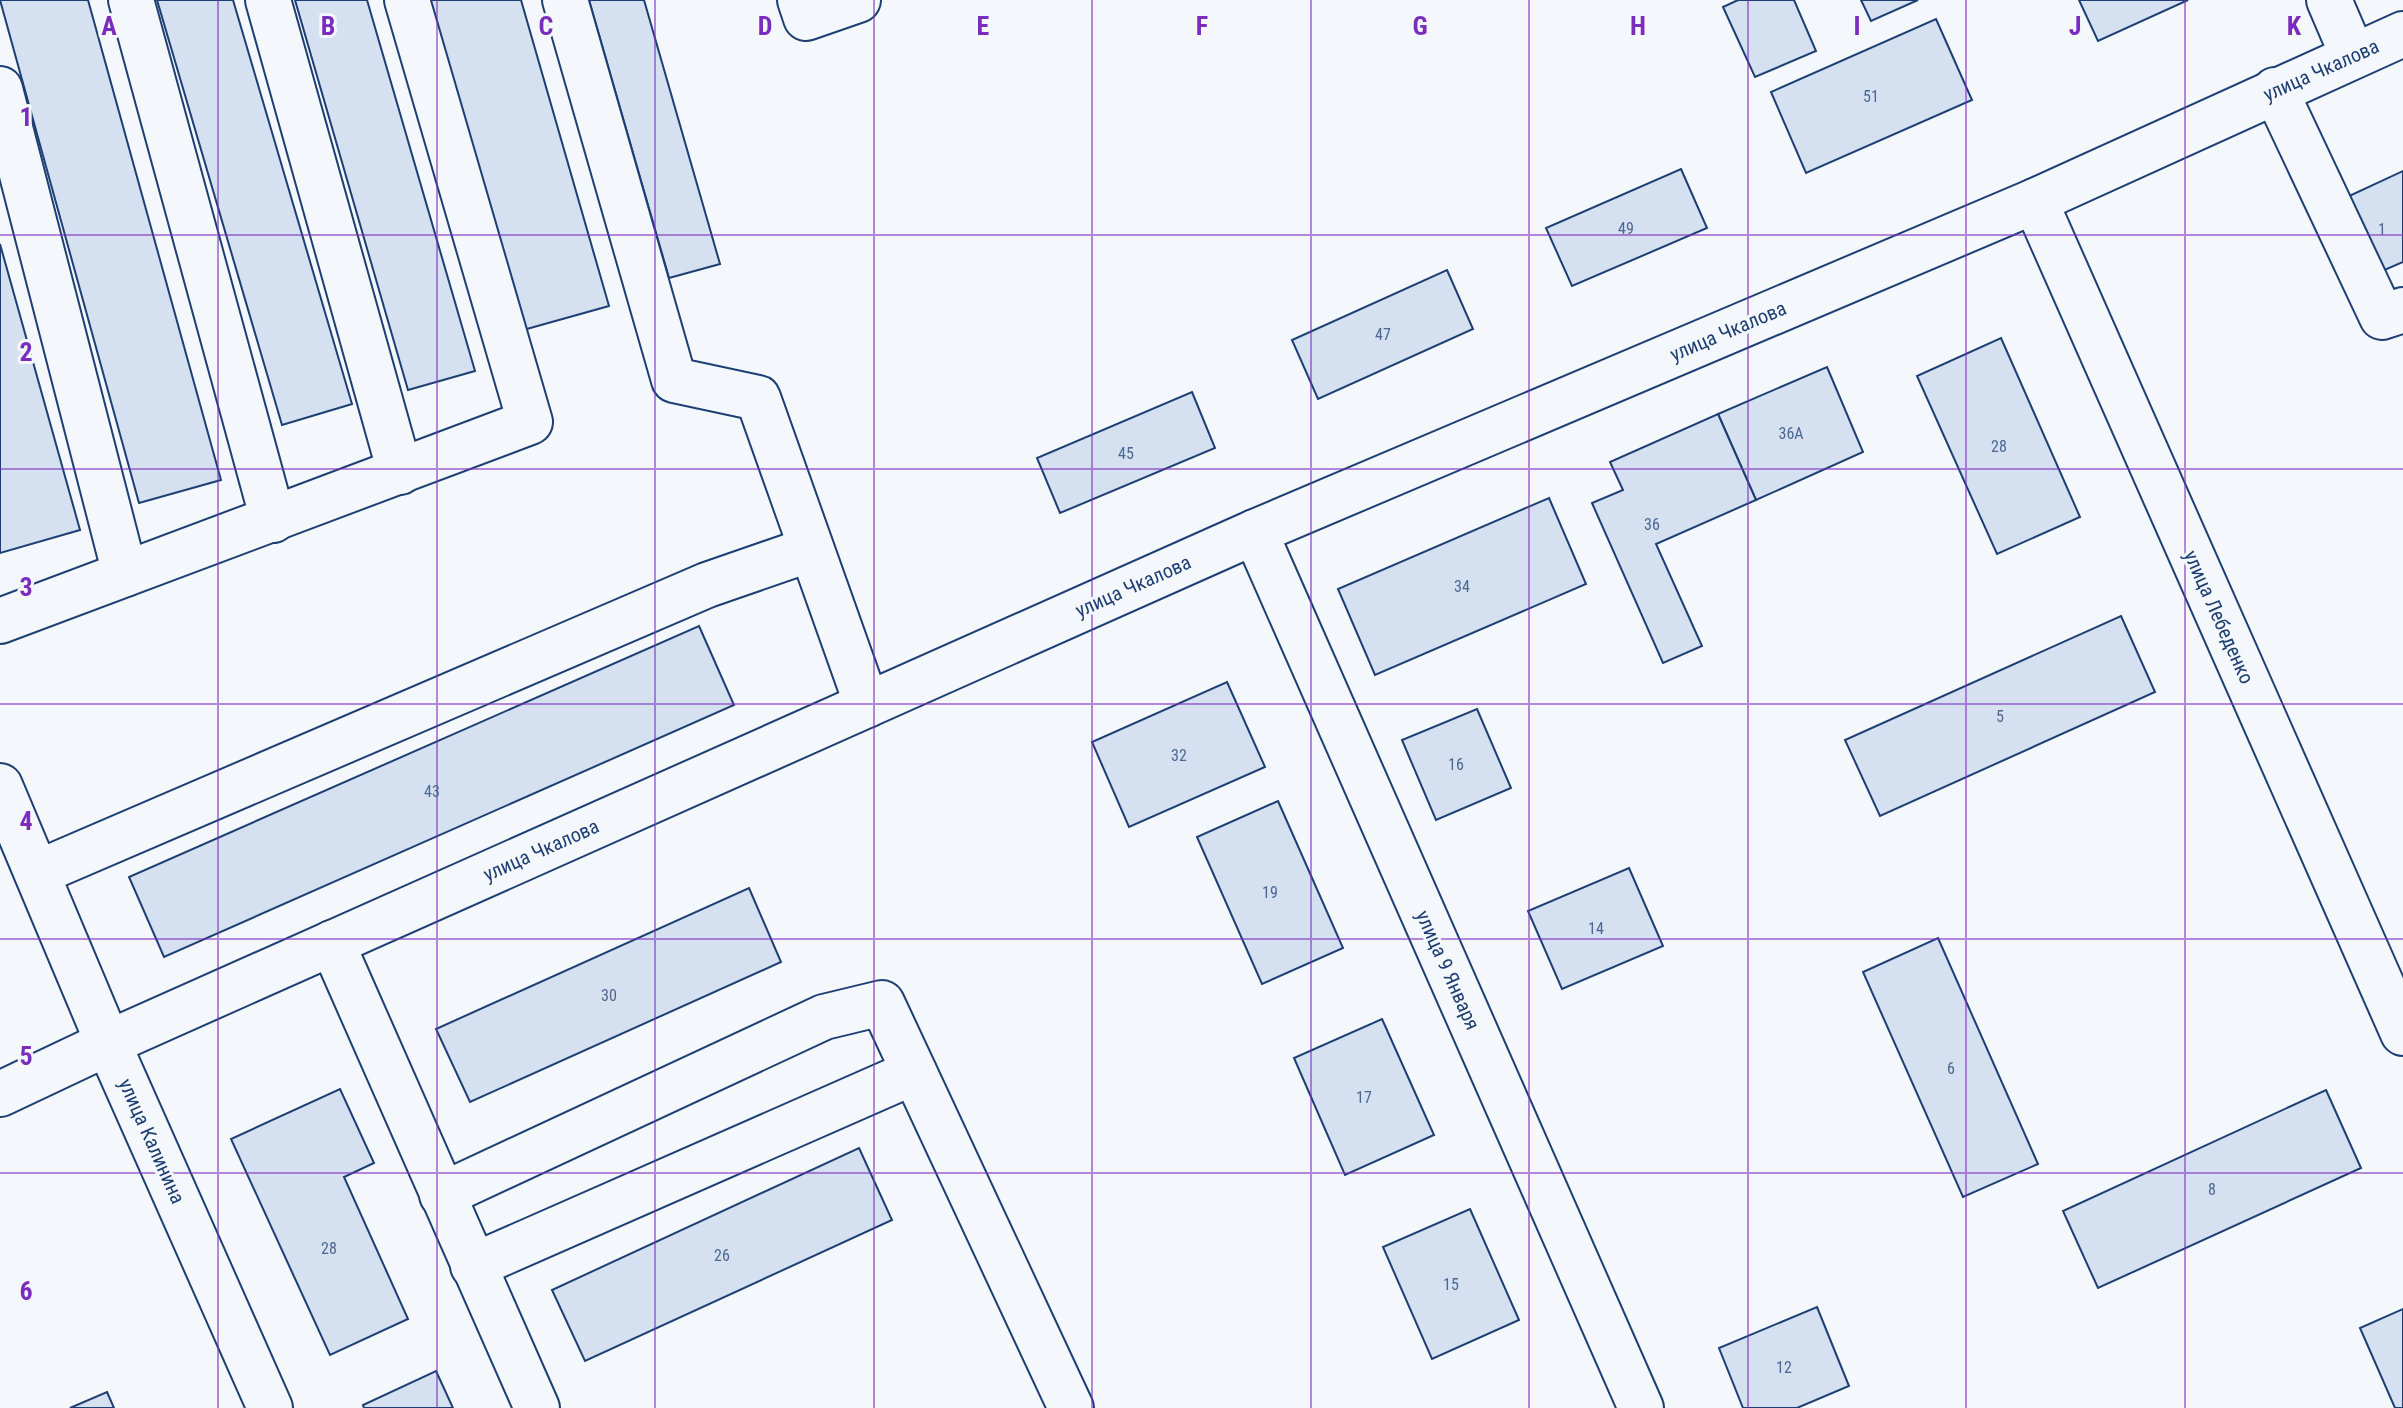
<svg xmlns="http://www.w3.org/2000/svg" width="2403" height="1408" font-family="'Roboto Condensed',sans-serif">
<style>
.building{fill:#d5e0f0;stroke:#1d3f73;stroke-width:2}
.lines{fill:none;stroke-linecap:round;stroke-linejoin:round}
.minor-casing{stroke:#1d3f73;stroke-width:48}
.minor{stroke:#f4f7fb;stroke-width:44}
.grid{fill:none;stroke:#7b2cbf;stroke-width:2;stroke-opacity:0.55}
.labels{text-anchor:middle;stroke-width:6;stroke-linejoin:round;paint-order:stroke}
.number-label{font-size:16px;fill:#4b6792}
.street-label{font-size:20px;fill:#1d3f73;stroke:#f4f7fb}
.grid-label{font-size:26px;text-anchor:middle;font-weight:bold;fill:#7b2cbf;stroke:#f4f7fb;stroke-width:6;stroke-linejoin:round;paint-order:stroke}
</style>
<rect width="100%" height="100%" fill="#f4f7fb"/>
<g class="building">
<path d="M0,0H88L221,480L139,503Z"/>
<path d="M157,0H233L352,404L282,425Z"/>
<path d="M295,0H367L475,371L408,390Z"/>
<path d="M421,0H521L609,306L516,332Z"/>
<path d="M589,0H644L720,264L669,278Z"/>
<path d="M1738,0H1794L1816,51L1755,77L1723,7Z"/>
<path d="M1861,0H1918L1871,21Z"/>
<path d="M2079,0H2188L2098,41Z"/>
<path d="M1936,19L1972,100L1806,173L1771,92Z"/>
<path d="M1681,169L1707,228L1572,286L1546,228Z"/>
<path d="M2403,171V262L2380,272L2347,197Z"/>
<path d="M0,244L80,530L0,553Z"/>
<path d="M1447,270L1473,329L1318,399L1292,340Z"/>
<path d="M2001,338L2080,517L1997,554L1917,376Z"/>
<path d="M1827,367L1863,452L1756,500L1718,414Z"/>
<path d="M1192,392L1215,448L1060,513L1037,458Z"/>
<path d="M1718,414L1756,500L1656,544L1702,646L1663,663L1592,503L1623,490L1610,462Z"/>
<path d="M1549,498L1586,584L1375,675L1338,589Z"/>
<path d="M2121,616L2155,692L1880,816L1845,740Z"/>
<path d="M699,626L734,705L164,957L129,877Z"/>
<path d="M1227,682L1265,767L1129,827L1092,742Z"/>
<path d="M1477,709L1511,788L1436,820L1402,740Z"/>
<path d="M1278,801L1343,948L1262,984L1197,837Z"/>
<path d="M1629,868L1663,946L1562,989L1528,911Z"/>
<path d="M749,888L781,962L470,1102L436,1029Z"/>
<path d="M1938,938L2038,1164L1963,1197L1863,972Z"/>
<path d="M1382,1019L1434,1135L1345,1175L1294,1058Z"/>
<path d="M340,1089L374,1163L344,1177L408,1319L330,1355L231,1139Z"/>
<path d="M2326,1090L2361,1168L2098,1288L2063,1211Z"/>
<path d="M859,1148L892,1220L585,1361L552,1290Z"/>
<path d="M1470,1209L1519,1320L1432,1359L1383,1247Z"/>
<path d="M1817,1307L1849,1386L1797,1408H1743L1719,1348Z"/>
<path d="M2403,1309V1408H2395L2360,1328Z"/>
<path d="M436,1371L453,1408H364L363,1405Z"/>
<path d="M107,1392L114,1408H70Z"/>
</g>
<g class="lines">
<g class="minor-casing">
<g id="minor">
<path d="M131,0L273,520"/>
<path d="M268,0L400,472"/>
<path d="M565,0L674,380L758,398L867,705"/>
<path d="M800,0L806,18L858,0"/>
<path d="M2329,0L2353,56"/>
<path d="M0,89L125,574"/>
<path d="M2275,90L2382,317L2403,310"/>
<path d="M2035,201L2403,1033"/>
<path d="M1255,532L1641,1408"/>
<path d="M0,621L530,422L407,0"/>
<path d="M0,786L108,1043L270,1408"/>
<path d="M37,873L707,585L811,549"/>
<path d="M332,943L537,1408"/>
<path d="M0,1094L108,1043L1255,532L2035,201L2403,34"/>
<path d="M442,1195L824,1017L882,1003L1071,1408"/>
<path d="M473,1266L914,1072"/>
</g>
</g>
<use href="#minor" class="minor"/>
</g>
<path class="grid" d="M218,0V1408M437,0V1408M655,0V1408M874,0V1408M1092,0V1408M1311,0V1408M1529,0V1408M1748,0V1408M1966,0V1408M2185,0V1408M0,235H2403M0,469H2403M0,704H2403M0,939H2403M0,1173H2403"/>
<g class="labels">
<g class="number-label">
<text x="1871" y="102">51</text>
<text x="1626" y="234">49</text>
<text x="2382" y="235">1</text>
<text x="1383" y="340">47</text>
<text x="1791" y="439">36А</text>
<text x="1999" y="452">28</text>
<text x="1126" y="459">45</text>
<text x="1652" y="530">36</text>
<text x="1462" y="592">34</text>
<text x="2000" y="722">5</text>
<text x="1179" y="761">32</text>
<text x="1456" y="770">16</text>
<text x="432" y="797">43</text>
<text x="1270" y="898">19</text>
<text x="1596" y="934">14</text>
<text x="609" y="1001">30</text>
<text x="1951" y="1074">6</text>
<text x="1364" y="1103">17</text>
<text x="2212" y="1195">8</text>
<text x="329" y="1254">28</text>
<text x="722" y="1261">26</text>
<text x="1451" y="1290">15</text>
<text x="1784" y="1373">12</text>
</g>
<g class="street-label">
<text transform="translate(2321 70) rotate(-24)" y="7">улица Чкалова</text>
<text transform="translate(1728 331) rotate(-23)" y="7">улица Чкалова</text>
<text transform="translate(1133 586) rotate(-24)" y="7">улица Чкалова</text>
<text transform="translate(2219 617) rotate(66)" y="7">улица Лебеденко</text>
<text transform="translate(541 850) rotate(-24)" y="7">улица Чкалова</text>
<text transform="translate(1448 970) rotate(66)" y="7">улица 9 Января</text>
<text transform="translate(152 1141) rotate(66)" y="7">улица Калинина</text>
</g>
</g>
<g class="grid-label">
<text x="109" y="35">A</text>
<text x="328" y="35">B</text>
<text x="546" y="35">C</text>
<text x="765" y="35">D</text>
<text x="983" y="35">E</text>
<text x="1202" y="35">F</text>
<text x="1420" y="35">G</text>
<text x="1638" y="35">H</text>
<text x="1857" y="35">I</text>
<text x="2075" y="35">J</text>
<text x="2294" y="35">K</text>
<text x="26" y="126">1</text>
<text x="26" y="361">2</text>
<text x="26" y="596">3</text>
<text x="26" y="830">4</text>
<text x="26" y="1065">5</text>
<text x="26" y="1300">6</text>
</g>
</svg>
